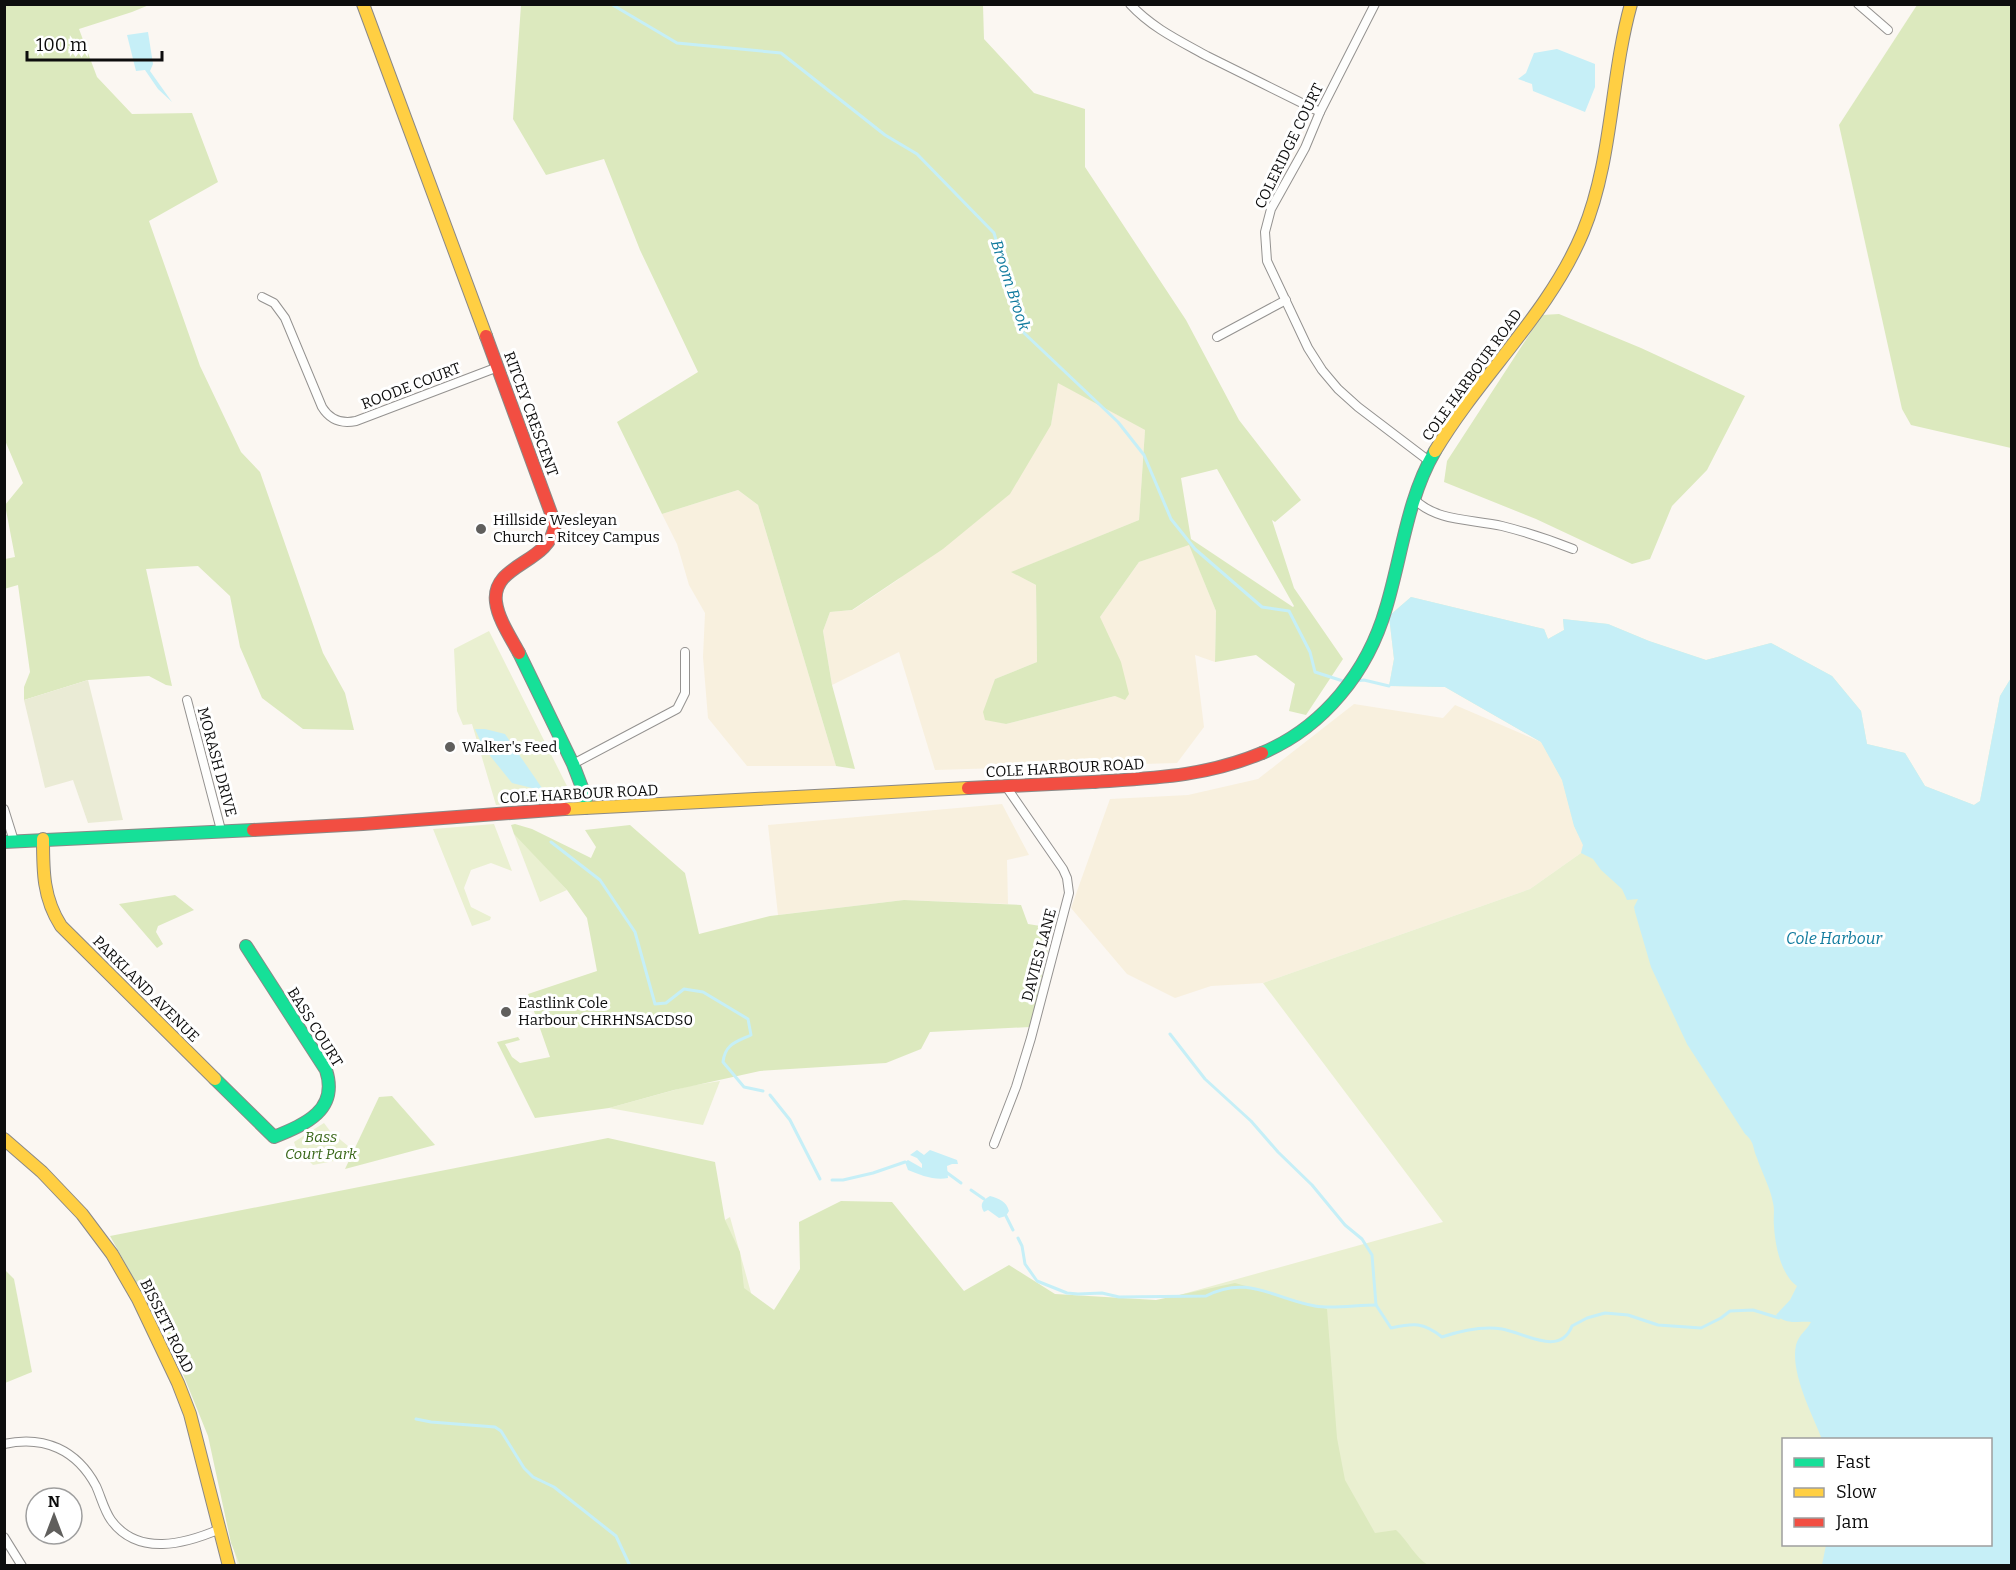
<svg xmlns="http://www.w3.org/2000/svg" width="2016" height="1570" font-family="Bitter,serif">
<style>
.farmland{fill:#f8f0de}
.green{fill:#eaf0d1;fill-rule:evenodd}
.forest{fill:#dce9be;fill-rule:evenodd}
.cemetery{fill:#eaebd5}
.water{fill:#c6eff7}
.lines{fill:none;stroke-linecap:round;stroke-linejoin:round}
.stream{stroke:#c6eff7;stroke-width:3}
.street-casing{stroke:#949290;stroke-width:10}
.fast-casing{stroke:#8b8987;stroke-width:14}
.slow-casing{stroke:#8b8987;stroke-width:14}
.jam-casing{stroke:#8b8987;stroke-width:14}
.street{stroke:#fefefd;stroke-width:8}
.fast{stroke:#16e098;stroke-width:12}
.slow{stroke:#ffcf43;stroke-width:12}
.jam{stroke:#f24e42;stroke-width:12}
.poi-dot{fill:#605f5d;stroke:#fff;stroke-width:2}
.labels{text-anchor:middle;stroke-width:6;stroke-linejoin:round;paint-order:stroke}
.street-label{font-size:15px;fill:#0d0d0d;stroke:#fff}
.poi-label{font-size:15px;fill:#0d0d0d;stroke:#fff;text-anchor:start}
.park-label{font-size:15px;font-style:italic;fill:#3a681a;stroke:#fff}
.water-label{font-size:16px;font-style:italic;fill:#117b9e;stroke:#fff}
</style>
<rect width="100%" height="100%" fill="#fbf7f2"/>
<g class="farmland">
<path d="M1058,382L1145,430L1139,520L1012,572L1036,585L1037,662L995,679L985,719L1006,724L1115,696L1100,617L1139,562L1189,544L1216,611L1215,662L1195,655L1204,727L1177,763L935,770L899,652L832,685L823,631L830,612L853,610L899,579L1051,425Z"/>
<path d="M738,490L758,505L836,766H747L708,718L703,657L705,613L689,585L677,544L662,514Z"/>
<path d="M1354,704L1443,718L1455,705L1541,742L1562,780L1574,826L1583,845L1581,853L1530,889L1263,983L1211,986L1175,998L1127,974L1071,908L1110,799L1188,795L1258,779Z"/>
<path d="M1002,804L1029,855L1007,860L1008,904L904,900L778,915L768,825Z"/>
</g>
<g class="green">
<path d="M1411,597L1544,629L1548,639L1564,630L1563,619L1608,624L1649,641L1706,660L1771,643L1832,676L1861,711L1867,744L1905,753L1925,786L1974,805L1980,801L2000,696L2011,678V1565L238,1566L226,1519L730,1217L782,1405L1443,1222L1263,983L1530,889L1581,853L1583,845L1574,826L1562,780L1541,742L1445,687L1389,686L1394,659L1389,616ZM1784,1440H1990V1544H1784Z"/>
<path d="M489,631L574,800L496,805L472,724L463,725L457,711L454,649Z"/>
<path d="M494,824L512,871L491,863L471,870L464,888L471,907L491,917L490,920L472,926L433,829Z"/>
<path d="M514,834L517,836L567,890L540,902Z"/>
<path d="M720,1081L703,1125L609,1108L689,1086Z"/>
<path d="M324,1123L330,1131L360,1156L313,1165L296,1148L294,1142Z"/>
</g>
<g class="forest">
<path d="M4,5H149L132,12L79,29L97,77L132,114L192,113L218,182L149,221L200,366L241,452L260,472L323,653L345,693L354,730L303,729L262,698L240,647L230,596L198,566L146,569L172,686L166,685L149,676L88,680L24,700V687L30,672L18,585L4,589L5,559L15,557L5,505L23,483L4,438Z"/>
<path d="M521,5H983L984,39L1034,93L1085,109V167L1186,320L1239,420L1301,500L1275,522L1272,520L1294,588L1343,659L1306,715L1289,711L1295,684L1256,655L1215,662L1216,611L1189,545L1139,562L1100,617L1121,662L1129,694L1125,700L1115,696L1006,724L985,720L983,712L995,679L1037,662L1036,585L1011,572L1139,520L1145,430L1058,383L1051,425L1010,494L943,549L852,610L830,612L823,631L832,685L855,769L836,766L758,505L738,490L662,514L617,422L698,372L640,250L604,159L546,175L513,119ZM1217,469L1294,606L1293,607L1191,539L1181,478Z"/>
<path d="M1917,5H2011V448L1911,425L1902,409L1839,125Z"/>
<path d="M1559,314L1641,348L1745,396L1707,470L1672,506L1650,559L1632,564L1536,519L1444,482L1447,461L1542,315Z"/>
<path d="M515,824L532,829L591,858L596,847L585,830L630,825L685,873L699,934L770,916L904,900L1021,905L1028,924L1053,928L1030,1027L930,1032L921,1049L886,1063L760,1071L674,1090L609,1108L535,1118L497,1042L518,1037L520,1040L505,1044L512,1057L520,1063L550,1057L528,994L597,971L587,918L567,890L514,834L511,825Z"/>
<path d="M175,895L194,910L158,926L156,932L163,944L157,948L119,904Z"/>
<path d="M392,1096L435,1145L345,1169L379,1097Z"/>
<path d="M608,1138L715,1162L725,1220L740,1252L744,1288L774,1310L800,1269L799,1222L841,1201L892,1202L964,1291L1009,1265L1055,1294L1156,1300L1235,1283L1327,1309L1337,1438L1345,1480L1375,1533L1396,1530C1408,1541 1415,1557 1428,1565H240L231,1543L208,1436L172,1347L110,1236Z"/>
<path d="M4,1269L14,1279L32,1372L5,1383Z"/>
</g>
<path class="cemetery" d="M88,680L123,820L88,823L73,780L45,788L24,700Z"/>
<g class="water">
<path d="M148,32L153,64L150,71L172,102L158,89L145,70L136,71L127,35Z"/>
<path d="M1557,49L1595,64V87L1585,112L1533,91L1532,84L1518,79L1526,73L1534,53Z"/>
<path d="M1411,597L1544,629L1548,639L1564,630L1563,619L1608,624L1649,641L1706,660L1771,643L1832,676L1861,711L1867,744L1905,753L1925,786L1974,805L1980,801L2000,696L2011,678V1565H1822L1826,1545L1990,1544V1440L1822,1439C1812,1414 1790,1372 1796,1345C1799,1334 1807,1330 1811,1322C1799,1321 1787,1325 1776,1315L1790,1300L1797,1286C1781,1275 1775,1245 1774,1226C1773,1219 1775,1210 1773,1203C1770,1187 1762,1173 1757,1158C1752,1146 1755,1143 1745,1134L1687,1044L1651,967L1635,912L1634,907L1638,899L1627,900L1622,889L1601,870L1593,859L1581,853L1583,845L1574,826L1562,780L1541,742L1445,687L1389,686L1394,659L1389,616Z"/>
<path d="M475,729H485L505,734L544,791L512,783L483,747Z"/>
<path d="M917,1150L924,1155L930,1150L957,1160L958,1164H952L947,1166L948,1178C935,1181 920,1175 908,1170L905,1162L908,1160L922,1168V1164L917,1158L910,1155Z"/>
<path d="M990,1196C1000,1199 1006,1201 1009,1211L1006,1216L999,1218L988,1210L984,1212C979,1204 983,1200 990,1196Z"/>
</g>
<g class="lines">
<g class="stream">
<path d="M611,4L677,43L781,53L885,135L917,154L994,233L1023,332L1118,422L1144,455L1171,519L1195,549L1262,607L1289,611L1310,652L1315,672L1346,682"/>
<path d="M1356,681L1364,680L1389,686"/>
<path d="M544,791L555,797"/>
<path d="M551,842L600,880L635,932L655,1004L666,1003L684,989L703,992L748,1019L751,1035C736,1042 725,1044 723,1062L744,1087L763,1091"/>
<path d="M1170,1034L1205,1079L1251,1121L1278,1152L1312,1185L1345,1225L1362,1239L1372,1255L1376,1305L1391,1328C1414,1323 1423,1322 1442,1337C1460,1331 1483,1326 1502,1329C1525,1333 1560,1357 1572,1326L1587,1318L1605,1313L1628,1315L1658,1325L1701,1328L1721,1318L1730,1311L1753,1310L1779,1318"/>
<path d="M770,1095L790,1120L820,1179"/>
<path d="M946,1172L961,1183"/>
<path d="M832,1180H843L873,1173L905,1162"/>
<path d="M971,1190L984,1199"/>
<path d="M1006,1216L1013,1230"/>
<path d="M1018,1238L1022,1246L1025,1264L1037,1281L1067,1293L1078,1294L1102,1293L1119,1297L1206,1296C1248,1274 1274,1299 1315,1306C1332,1309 1357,1305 1376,1305"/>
<path d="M416,1419L431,1422L495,1427L501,1431L524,1468L533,1477L554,1487L616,1536L630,1566"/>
</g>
<g class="street-casing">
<g id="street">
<path d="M1130,4C1152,28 1180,41 1207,56C1245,75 1282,93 1320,112"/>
<path d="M1375,4L1320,112L1305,148L1271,209L1265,232L1267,261L1308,348L1322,370L1338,389L1358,407L1429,461"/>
<path d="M1858,4L1888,30"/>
<path d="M262,297L274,303L285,318L322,407C330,420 342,424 356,421L498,367"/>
<path d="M1217,337L1286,300"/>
<path d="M1414,499C1437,522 1472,519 1502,526C1526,532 1550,540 1573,549"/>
<path d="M187,700L221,830"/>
<path d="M573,764L677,709L685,693V652"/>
<path d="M4,809L14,841"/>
<path d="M994,1144L1016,1087L1031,1038L1069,893L1067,878L1063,869L1005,785"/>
<path d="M4,1444C44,1435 77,1450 96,1486C101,1497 104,1510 111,1520C138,1557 185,1544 220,1529"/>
<path d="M4,1537L22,1566"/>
</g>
</g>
<g class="fast-casing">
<g id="fast">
<path d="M519,653L573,764L586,798L585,808"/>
<path d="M1262,753C1324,727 1368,671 1386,608C1402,555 1407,499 1435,451"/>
<path d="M4,842L253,830"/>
<path d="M215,1079L274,1137C306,1124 339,1110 326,1070L246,946"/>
</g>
</g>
<g class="slow-casing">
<g id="slow">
<path d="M363,4L486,336"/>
<path d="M1435,451C1480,375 1549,314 1583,232C1613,159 1610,79 1631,4"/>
<path d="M565,809L968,788"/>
<path d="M43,839C43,871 43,898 61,926L215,1079"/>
<path d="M4,1139L42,1172L82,1214L112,1254L138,1299L178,1383L190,1414L229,1566"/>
</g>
</g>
<g class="jam-casing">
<g id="jam">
<path d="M486,336L555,524C551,564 491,563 496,602C498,619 511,638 519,653"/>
<path d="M968,788C1009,786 1050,784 1092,782C1153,778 1204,777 1262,753"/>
<path d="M253,830L363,824L565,809"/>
</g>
</g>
<use href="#street" class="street"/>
<use href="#fast" class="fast"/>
<use href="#slow" class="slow"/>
<use href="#jam" class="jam"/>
</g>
<g class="poi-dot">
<circle cx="481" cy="529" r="6"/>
<circle cx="450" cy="747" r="6"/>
<circle cx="506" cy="1012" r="6"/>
</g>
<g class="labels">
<g class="street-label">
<text transform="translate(1289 146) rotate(-64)" y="5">COLERIDGE COURT</text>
<text transform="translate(1472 375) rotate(-54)" y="5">COLE HARBOUR ROAD</text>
<text transform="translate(411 386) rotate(-21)" y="5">ROODE COURT</text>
<text transform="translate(531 414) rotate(70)" y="5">RITCEY CRESCENT</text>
<text transform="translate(217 762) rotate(75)" y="5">MORASH DRIVE</text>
<text transform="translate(1065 768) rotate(-3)" y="5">COLE HARBOUR ROAD</text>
<text transform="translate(579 794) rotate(-3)" y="5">COLE HARBOUR ROAD</text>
<text transform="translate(1039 955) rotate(-75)" y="5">DAVIES LANE</text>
<text transform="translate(146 989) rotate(45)" y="5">PARKLAND AVENUE</text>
<text transform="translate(315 1027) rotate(58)" y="5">BASS COURT</text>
<text transform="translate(167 1326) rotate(64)" y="5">BISSETT ROAD</text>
</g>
<g class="poi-label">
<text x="493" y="525">Hillside Wesleyan<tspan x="493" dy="17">Church - Ritcey Campus</tspan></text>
<text x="462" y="752">Walker's Feed</text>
<text x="518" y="1008">Eastlink Cole<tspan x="518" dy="17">Harbour CHRHNSACDS0</tspan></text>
</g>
<g class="park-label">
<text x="321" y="1142">Bass<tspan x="321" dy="17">Court Park</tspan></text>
</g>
<g class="water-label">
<text transform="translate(1011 285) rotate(72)" y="6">Broom Brook</text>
<text x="1834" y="944">Cole Harbour</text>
</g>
</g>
<rect width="2016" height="1570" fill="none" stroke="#0d0d0d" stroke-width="12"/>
<rect x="1782" y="1438" width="210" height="108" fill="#ffffff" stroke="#9e9e9e" stroke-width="1.5"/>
<rect x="1794" y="1458" width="30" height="9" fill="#16e098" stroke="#9e9e9e" stroke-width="1.5"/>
<text x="1836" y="1468" font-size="18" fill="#0d0d0d">Fast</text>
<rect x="1794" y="1488" width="30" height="9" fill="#ffcf43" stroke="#9e9e9e" stroke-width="1.5"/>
<text x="1836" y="1498" font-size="18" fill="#0d0d0d">Slow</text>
<rect x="1794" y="1518" width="30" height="9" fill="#f24e42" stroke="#9e9e9e" stroke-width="1.5"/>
<text x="1836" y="1528" font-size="18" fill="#0d0d0d">Jam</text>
<g transform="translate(54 1516)"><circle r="28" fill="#ffffff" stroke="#9e9e9e" stroke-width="1.5"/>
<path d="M0-4.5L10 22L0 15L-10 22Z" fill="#605f5d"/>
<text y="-9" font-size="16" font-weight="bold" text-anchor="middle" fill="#0d0d0d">N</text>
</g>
<path d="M27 51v9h135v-9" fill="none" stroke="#0d0d0d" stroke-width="3"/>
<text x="36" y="51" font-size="18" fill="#0d0d0d" stroke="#ffffff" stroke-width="4.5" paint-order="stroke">100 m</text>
</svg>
